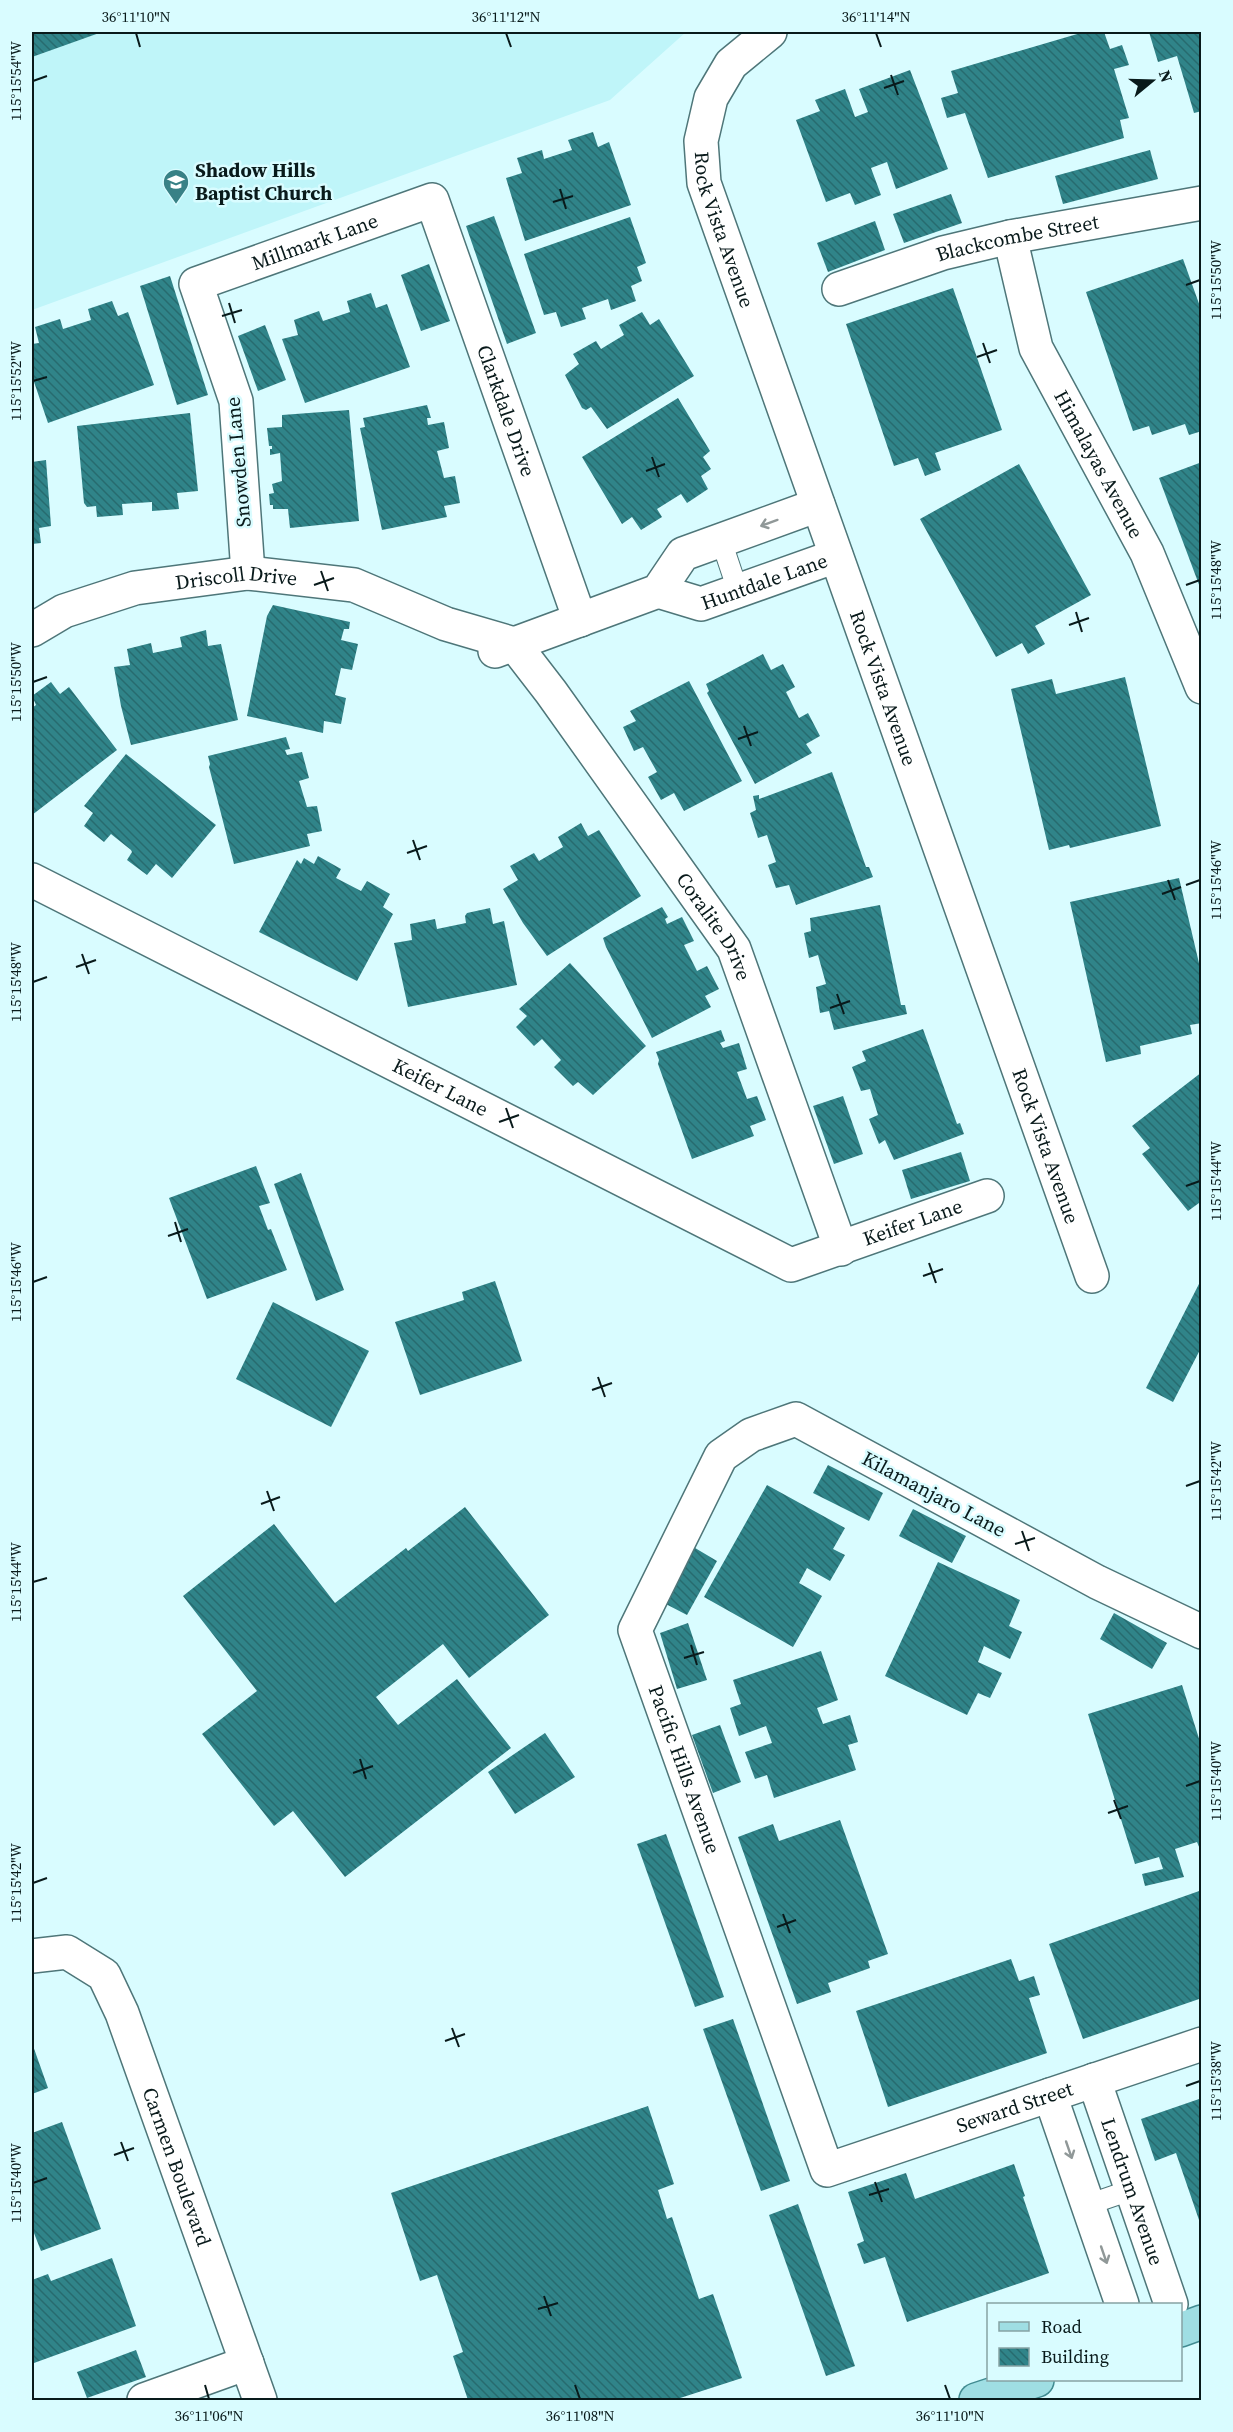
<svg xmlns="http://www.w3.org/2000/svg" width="1233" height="2432" font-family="'Source Serif 4',serif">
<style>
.built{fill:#bff5f9}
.building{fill:url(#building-back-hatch)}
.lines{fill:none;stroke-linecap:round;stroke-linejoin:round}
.lane-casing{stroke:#4e7679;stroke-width:22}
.street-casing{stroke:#4e7679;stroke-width:36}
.primary-casing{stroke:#418b91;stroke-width:36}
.lane{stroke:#fff;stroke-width:20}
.street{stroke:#fff;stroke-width:33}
.primary{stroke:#9fdee3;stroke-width:33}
.oneway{stroke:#909898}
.ticks{fill:none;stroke:#091a1b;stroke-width:2}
.labels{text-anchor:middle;stroke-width:5;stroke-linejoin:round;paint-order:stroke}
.poi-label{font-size:20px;font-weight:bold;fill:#091a1b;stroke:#d9fcff;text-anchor:start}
.street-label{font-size:20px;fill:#091a1b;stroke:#d9fcff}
.neatline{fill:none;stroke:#091a1b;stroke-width:2}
.ticks-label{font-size:15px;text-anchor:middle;fill:#091a1b}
</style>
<defs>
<pattern id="building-back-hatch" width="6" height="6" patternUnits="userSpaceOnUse" patternTransform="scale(1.5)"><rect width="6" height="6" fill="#308489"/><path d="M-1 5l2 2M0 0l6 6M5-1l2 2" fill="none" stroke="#276b6f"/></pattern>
</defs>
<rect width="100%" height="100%" fill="#d9fcff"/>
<path class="built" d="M32,32H686L610,100L32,310Z"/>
<g class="building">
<path d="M32,32H102L32,57Z"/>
<path d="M1084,32H1104L1110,49L1122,45L1129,65L1114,69L1129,118L1120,120L1124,138L988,178L965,113L947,118L941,98L958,93L951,71Z"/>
<path d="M1149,32H1202V111L1194,113L1177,56L1158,62Z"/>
<path d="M910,70L948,169L896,189L887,162L871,168L881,195L855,205L850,193L826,202L796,120L820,111L815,100L845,89L855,117L868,112L859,89Z"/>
<path d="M593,132L598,147L609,142L631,205L525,241L506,178L522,173L517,158L542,150L544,159L572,150L568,140Z"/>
<path d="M1150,150L1158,179L1063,204L1055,176Z"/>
<path d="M951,194L962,223L904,243L893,214Z"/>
<path d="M494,216L536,333L507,344L466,226Z"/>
<path d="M630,217L646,263L637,267L642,281L631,286L636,301L611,310L608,299L582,308L586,319L561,327L556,312L544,315L524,254Z"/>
<path d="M875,221L885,250L828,272L817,243Z"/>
<path d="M1183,259L1202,312V431L1189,435L1185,424L1152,435L1149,426L1133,431L1086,292Z"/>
<path d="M429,264L450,321L421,331L401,275Z"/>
<path d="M170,276L208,395L177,405L140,286Z"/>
<path d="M953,288L1002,430L935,453L941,470L925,476L918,458L894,466L846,324Z"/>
<path d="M371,293L376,308L387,304L410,367L305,403L282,339L298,335L294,320L319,311L323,321L350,312L347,301Z"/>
<path d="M112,301L118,316L128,312L154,385L48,423L32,376V344L39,343L35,327L60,319L63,329L91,320L88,309Z"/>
<path d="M642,312L650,325L659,319L694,376L607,429L591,407L586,410L582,408L565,375L579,364L573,354L596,341L601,349L624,335L619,325Z"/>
<path d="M265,325L286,380L258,391L238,336Z"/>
<path d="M678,398L710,451L703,457L711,469L701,476L708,489L687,503L681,494L657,509L662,517L641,530L632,517L622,524L582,457Z"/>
<path d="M427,405L431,418H427L428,425L444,422L449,448L437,451L444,478L455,476L460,503L444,506L447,517L382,530L360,428L365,427L363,418Z"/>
<path d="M349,410L359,521L290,528L288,509H273V505H270L269,494L274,493L272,484L282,481L280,453L270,455V449H272V446H269L267,428L282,427V415Z"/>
<path d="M190,413L198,491L177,493L179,509L152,511V502L122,504L123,515L97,517L96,506L87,507L84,503L77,426Z"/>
<path d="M46,460L51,526L39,528L41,543L32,544V462Z"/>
<path d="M1202,462V590H1201L1159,478Z"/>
<path d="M1019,464L1091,595L1035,626L1045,644L1028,654L1022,643L996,657L920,519Z"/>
<path d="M273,605L350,622L349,629H344L341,640L358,644L352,670L341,668L335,695L346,698L341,724L324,721L323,733L247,716L267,616Z"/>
<path d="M206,630L208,646L221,644L238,720L131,745L121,706L114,667L130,665L127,649L151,643L153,653L182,647L180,637Z"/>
<path d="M763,654L771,670L783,664L795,687L786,692L799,718L808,713L820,736L806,744L812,753L755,784L707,693L709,691L706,684Z"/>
<path d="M1125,677L1161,826L1070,848L1069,845L1049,850L1011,689L1052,679L1056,694Z"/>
<path d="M689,681L742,781L684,811L674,793L661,800L648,777L657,772L643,747L634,751L623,727L636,721L630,711Z"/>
<path d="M51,682L60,694L69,687L117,750L32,815V708L36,705L32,696Z"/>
<path d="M286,737L290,749L285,750L287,755L302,752L309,778L299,781L307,807L317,806L322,831L307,834L310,846L234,864L209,767L210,764L208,756Z"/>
<path d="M126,754L216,825L172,878L156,864L147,875L127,860L132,852L131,850L111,834L104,842L84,826L93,813L84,806Z"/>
<path d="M832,772L866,867H869L873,877L796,905L789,885L776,888L768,865L776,862L767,835L758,838L750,813L756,810L753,796L759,795V799Z"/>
<path d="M581,823L588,836L599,830L641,896L547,956L523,923L503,889L518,880L510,866L534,853L539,861L563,847L558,837Z"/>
<path d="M318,856L341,869L336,878L361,891L367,881L390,894L383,907L393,914L357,981L259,932L297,860L301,864L304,858L314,864Z"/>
<path d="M1179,878L1202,976V1023L1190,1025L1192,1034L1140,1046L1141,1054L1106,1062L1070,902Z"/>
<path d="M880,905L901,1005H905L907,1014L834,1030L829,1011L820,1013L816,987L826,984L818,955L809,958L804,933L811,931L810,918Z"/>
<path d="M662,907L668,917L665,919L667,924L682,917L694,941L684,945L697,971L707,966L719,989L705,996L711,1007L652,1038L606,947L603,938Z"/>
<path d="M490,908L493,924L504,921L517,985L408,1007L394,943L412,940L410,924L435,919L437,929L466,923L465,916L467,913Z"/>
<path d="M570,963L646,1046L593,1095L578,1082L573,1086L554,1067L561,1060L542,1039L534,1046L516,1027L527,1016L519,1009Z"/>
<path d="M923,1029L957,1124L960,1123L964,1134L894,1160L885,1140L879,1144L869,1119L878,1115L870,1089L861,1091L852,1067L866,1061L862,1051Z"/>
<path d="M721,1030L725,1041L720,1043L723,1048L739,1043L747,1069L737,1072L747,1099L757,1096L766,1120L750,1126L754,1136L692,1159L658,1064L659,1060L656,1052Z"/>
<path d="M1202,1072V1206L1199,1203L1188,1211L1142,1154L1150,1148L1132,1126Z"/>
<path d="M843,1096L863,1154L834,1164L813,1106Z"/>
<path d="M961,1152L970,1181L911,1199L902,1170Z"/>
<path d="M256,1166L270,1203L259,1206L268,1230L271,1229L287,1270L207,1299L169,1198Z"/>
<path d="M301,1173L344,1290L316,1301L274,1184Z"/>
<path d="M1202,1278V1346L1173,1402L1146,1388Z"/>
<path d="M495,1281L522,1361L420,1395L395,1322L464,1300L462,1292Z"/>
<path d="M273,1302L369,1351L331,1427L236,1379Z"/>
<path d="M828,1465L883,1493L869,1521L813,1493Z"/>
<path d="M767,1485L845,1528L833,1549L845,1555L830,1581L807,1568L799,1583L822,1596L793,1647L704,1597Z"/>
<path d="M465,1507L549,1615L469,1678L443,1644L376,1697L398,1725L457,1679L511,1748L345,1877L293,1811L274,1826L202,1734L257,1691L183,1596L274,1524L335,1603L406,1548L408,1551Z"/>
<path d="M913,1509L966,1536L952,1563L899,1536Z"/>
<path d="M690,1545L717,1561L687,1615L660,1601Z"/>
<path d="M938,1562L1020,1600L1009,1626L1022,1632L1010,1659L984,1646L978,1662L1002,1673L990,1698L978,1693L967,1715L885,1676Z"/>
<path d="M1114,1613L1167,1643L1152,1669L1100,1639Z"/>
<path d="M688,1623L707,1680L677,1689L660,1633Z"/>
<path d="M821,1651L838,1700L817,1708L823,1724L850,1715L858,1742L848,1745L856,1770L774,1798L767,1775L755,1779L745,1752L772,1743L766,1726L739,1736L730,1708L741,1704L733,1680Z"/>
<path d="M1182,1685L1202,1748V1854L1197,1842L1175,1849L1184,1877L1145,1886L1142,1874L1163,1869L1159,1857L1135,1864L1088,1714Z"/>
<path d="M720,1725L741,1782L713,1793L692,1735Z"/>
<path d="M545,1733L575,1777L515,1814L488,1772Z"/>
<path d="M840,1820L888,1954L868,1961L870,1968L828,1983L831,1992L797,2004L738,1837L773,1824L779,1841Z"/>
<path d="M666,1834L724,1997L695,2007L637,1844Z"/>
<path d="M1202,1890V1998L1083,2039L1049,1944Z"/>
<path d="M1011,1959L1019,1981L1034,1976L1040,1995L1029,1998L1047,2053L888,2107L856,2011Z"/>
<path d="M733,2019L790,2181L761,2191L703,2029Z"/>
<path d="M32,2043L48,2088L32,2094Z"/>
<path d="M1202,2098V2219L1199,2220L1176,2153L1155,2161L1141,2119Z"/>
<path d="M648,2106L674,2184L658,2190L667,2219L672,2217L699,2299L713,2294L742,2378L674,2400H468L453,2356L463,2352L437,2275L420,2281L391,2193Z"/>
<path d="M62,2122L101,2229L41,2251L32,2228V2133Z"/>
<path d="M1014,2164L1025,2196L1023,2197L1049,2273L907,2322L885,2257L864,2264L857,2244L864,2241L848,2192L906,2173L915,2199Z"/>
<path d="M798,2204L855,2366L826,2376L769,2215Z"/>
<path d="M112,2258L136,2326L34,2363L32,2355V2280L48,2274L51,2281Z"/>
<path d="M136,2350L146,2377L87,2398L77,2372Z"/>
</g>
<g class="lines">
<g class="lane-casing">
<g id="lane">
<path d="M721,540L738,591"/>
<path d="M1087,2205L1131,2190"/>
</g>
</g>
<g class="street-casing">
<g id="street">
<path id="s1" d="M770,32L731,64L711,98L701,141L704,183L1092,1276"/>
<path id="s2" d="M1010,237L1036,348L1147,553L1202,687"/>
<path id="s3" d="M839,289L943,253L1010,237L1202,203"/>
<path id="s4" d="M248,573L236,401L196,284L432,200L580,620"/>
<path id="s5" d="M658,591L701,604L836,556"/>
<path id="s6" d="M32,630L64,611L135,588L248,573L354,585L446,624L514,644L551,692L734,949L841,1249"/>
<path d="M495,651L658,591L683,554L818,505"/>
<path id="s7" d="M32,880L791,1265L987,1196"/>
<path id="s8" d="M1202,1632L1097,1582L796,1419L751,1435L721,1456L635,1630L827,2170L1202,2044"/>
<path id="s9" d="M32,1956L67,1952L104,1975L122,2013L260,2400"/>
<path id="s10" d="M1094,2080L1171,2304"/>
<path d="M1050,2095L1122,2304"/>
<path d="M144,2400L247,2363"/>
</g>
</g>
<g class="primary-casing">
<g id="primary">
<path d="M1180,2330L1202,2322"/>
<path d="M976,2400L1037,2380"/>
</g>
</g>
<use href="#lane" class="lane"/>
<use href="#street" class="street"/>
<use href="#primary" class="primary"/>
</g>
<defs><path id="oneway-shaft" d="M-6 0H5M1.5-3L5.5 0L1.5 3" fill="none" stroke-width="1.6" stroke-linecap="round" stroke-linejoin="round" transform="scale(1.5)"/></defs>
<g class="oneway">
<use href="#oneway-shaft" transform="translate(769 523) rotate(160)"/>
<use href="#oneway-shaft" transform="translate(1069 2150) rotate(71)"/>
<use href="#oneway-shaft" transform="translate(1104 2255) rotate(71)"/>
</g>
<path class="ticks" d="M136,33L140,47M506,33L511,47M876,33L881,47M891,75L898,95M33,81L47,76M884,88L904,81M560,189L566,209M553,202L573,196M1186,285L1200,280M229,303L235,323M222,316L242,310M983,343L990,363M977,357L997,350M33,381L47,377M652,457L659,477M646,471L665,464M321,571L328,591M314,585L334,578M1186,585L1200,580M1076,612L1082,632M1069,625L1089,618M33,682L47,677M744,726L751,746M738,739L758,732M413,840L420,860M407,853L427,846M1168,880L1175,900M1186,885L1200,880M1162,894L1181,887M82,954L89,974M76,967L96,960M33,982L47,977M837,994L844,1014M830,1008L850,1001M506,1108L513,1128M499,1122L519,1115M1186,1186L1200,1181M175,1222L181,1242M168,1236L188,1229M929,1263L936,1283M923,1276L943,1269M33,1282L47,1277M598,1377L605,1397M592,1390L612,1383M1186,1486L1200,1481M267,1491L274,1511M261,1504L280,1497M1022,1531L1029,1551M1015,1544L1035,1538M33,1582L47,1578M691,1645L697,1665M684,1658L704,1652M360,1759L366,1779M353,1773L373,1766M1186,1786L1200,1781M1114,1800L1121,1819M1108,1813L1128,1806M33,1883L47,1878M783,1914L790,1933M777,1927L796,1920M452,2028L459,2047M445,2041L465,2034M1186,2086L1200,2081M121,2142L128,2161M114,2155L134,2148M875,2182L882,2202M33,2183L47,2178M869,2195L889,2189M544,2296L551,2316M538,2309L558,2303M205,2385L209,2399M575,2385L580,2399M945,2385L950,2399"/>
<defs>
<g id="school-pin" transform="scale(1.35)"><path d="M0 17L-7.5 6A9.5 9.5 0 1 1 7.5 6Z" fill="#388186" stroke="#d9fcff"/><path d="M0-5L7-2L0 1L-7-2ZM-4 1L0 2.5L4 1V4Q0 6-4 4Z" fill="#fff"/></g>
</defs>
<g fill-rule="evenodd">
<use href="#school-pin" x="176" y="182"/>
</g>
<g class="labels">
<g class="poi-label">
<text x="195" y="177">Shadow Hills<tspan x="195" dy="23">Baptist Church</tspan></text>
</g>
<g class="street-label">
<text dy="7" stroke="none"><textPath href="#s1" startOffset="226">Rock Vista Avenue</textPath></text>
<text dy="7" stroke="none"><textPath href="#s3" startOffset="186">Blackcombe Street</textPath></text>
<text dy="7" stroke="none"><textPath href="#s4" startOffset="422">Millmark Lane</textPath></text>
<text dy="7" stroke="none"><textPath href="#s4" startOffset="770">Clarkdale Drive</textPath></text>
<text transform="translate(238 462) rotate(-95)" y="7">Snowden Lane</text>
<text dy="7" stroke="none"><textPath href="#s2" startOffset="246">Himalayas Avenue</textPath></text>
<text dy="7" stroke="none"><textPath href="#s5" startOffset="112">Huntdale Lane</textPath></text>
<text dy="7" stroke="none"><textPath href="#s6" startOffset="214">Driscoll Drive</textPath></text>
<text dy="7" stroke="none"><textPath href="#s1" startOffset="712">Rock Vista Avenue</textPath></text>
<text dy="7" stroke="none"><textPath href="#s6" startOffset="850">Coralite Drive</textPath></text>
<text dy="7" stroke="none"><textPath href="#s7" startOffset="458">Keifer Lane</textPath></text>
<text dy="7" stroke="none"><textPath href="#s1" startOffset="1198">Rock Vista Avenue</textPath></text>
<text dy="7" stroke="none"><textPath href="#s7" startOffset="980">Keifer Lane</textPath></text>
<text transform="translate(934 1494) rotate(28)" y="7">Kilamanjaro Lane</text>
<text dy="7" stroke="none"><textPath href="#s8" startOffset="885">Pacific Hills Avenue</textPath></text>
<text dy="7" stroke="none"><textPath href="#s8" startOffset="1508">Seward Street</textPath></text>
<text dy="7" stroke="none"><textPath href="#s9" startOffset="284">Carmen Boulevard</textPath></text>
<text dy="7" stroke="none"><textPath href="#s10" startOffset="118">Lendrum Avenue</textPath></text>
</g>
</g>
<rect width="1233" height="2432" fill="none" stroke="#d9fcff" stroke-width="66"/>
<rect x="987" y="2303" width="195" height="78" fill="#d9fcff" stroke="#86a2a4" stroke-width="1.5"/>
<rect x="999" y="2322" width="30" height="9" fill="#9fdee3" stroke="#86a2a4" stroke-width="1.5"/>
<text x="1041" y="2333" font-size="18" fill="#091a1b">Road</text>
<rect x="999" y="2348" width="30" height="18" fill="url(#building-back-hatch)" stroke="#86a2a4" stroke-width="1.5"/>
<text x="1041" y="2363" font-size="18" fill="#091a1b">Building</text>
<g transform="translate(1152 81) rotate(71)" stroke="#d9fcff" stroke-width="4.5" paint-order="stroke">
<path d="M0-4.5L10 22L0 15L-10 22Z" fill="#091a1b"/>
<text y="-9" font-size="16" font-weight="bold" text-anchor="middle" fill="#091a1b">N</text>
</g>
<rect x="33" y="33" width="1167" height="2366" class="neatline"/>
<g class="ticks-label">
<text x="136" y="22">36°11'10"N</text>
<text x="506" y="22">36°11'12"N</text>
<text x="876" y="22">36°11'14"N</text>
<text transform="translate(16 81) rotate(-90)" y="5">115°15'54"W</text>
<text transform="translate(1216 280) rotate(-90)" y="5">115°15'50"W</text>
<text transform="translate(16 381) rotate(-90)" y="5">115°15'52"W</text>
<text transform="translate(1216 580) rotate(-90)" y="5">115°15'48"W</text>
<text transform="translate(16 682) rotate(-90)" y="5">115°15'50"W</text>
<text transform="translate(1216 880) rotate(-90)" y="5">115°15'46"W</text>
<text transform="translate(16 982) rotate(-90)" y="5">115°15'48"W</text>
<text transform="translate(1216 1181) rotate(-90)" y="5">115°15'44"W</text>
<text transform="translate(16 1282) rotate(-90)" y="5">115°15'46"W</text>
<text transform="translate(1216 1481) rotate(-90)" y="5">115°15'42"W</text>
<text transform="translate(16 1582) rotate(-90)" y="5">115°15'44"W</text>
<text transform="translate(1216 1781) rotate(-90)" y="5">115°15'40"W</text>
<text transform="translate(16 1883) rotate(-90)" y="5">115°15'42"W</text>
<text transform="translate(1216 2081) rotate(-90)" y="5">115°15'38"W</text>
<text transform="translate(16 2183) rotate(-90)" y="5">115°15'40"W</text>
<text x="209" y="2421">36°11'06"N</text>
<text x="580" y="2421">36°11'08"N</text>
<text x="950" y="2421">36°11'10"N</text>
</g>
</svg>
